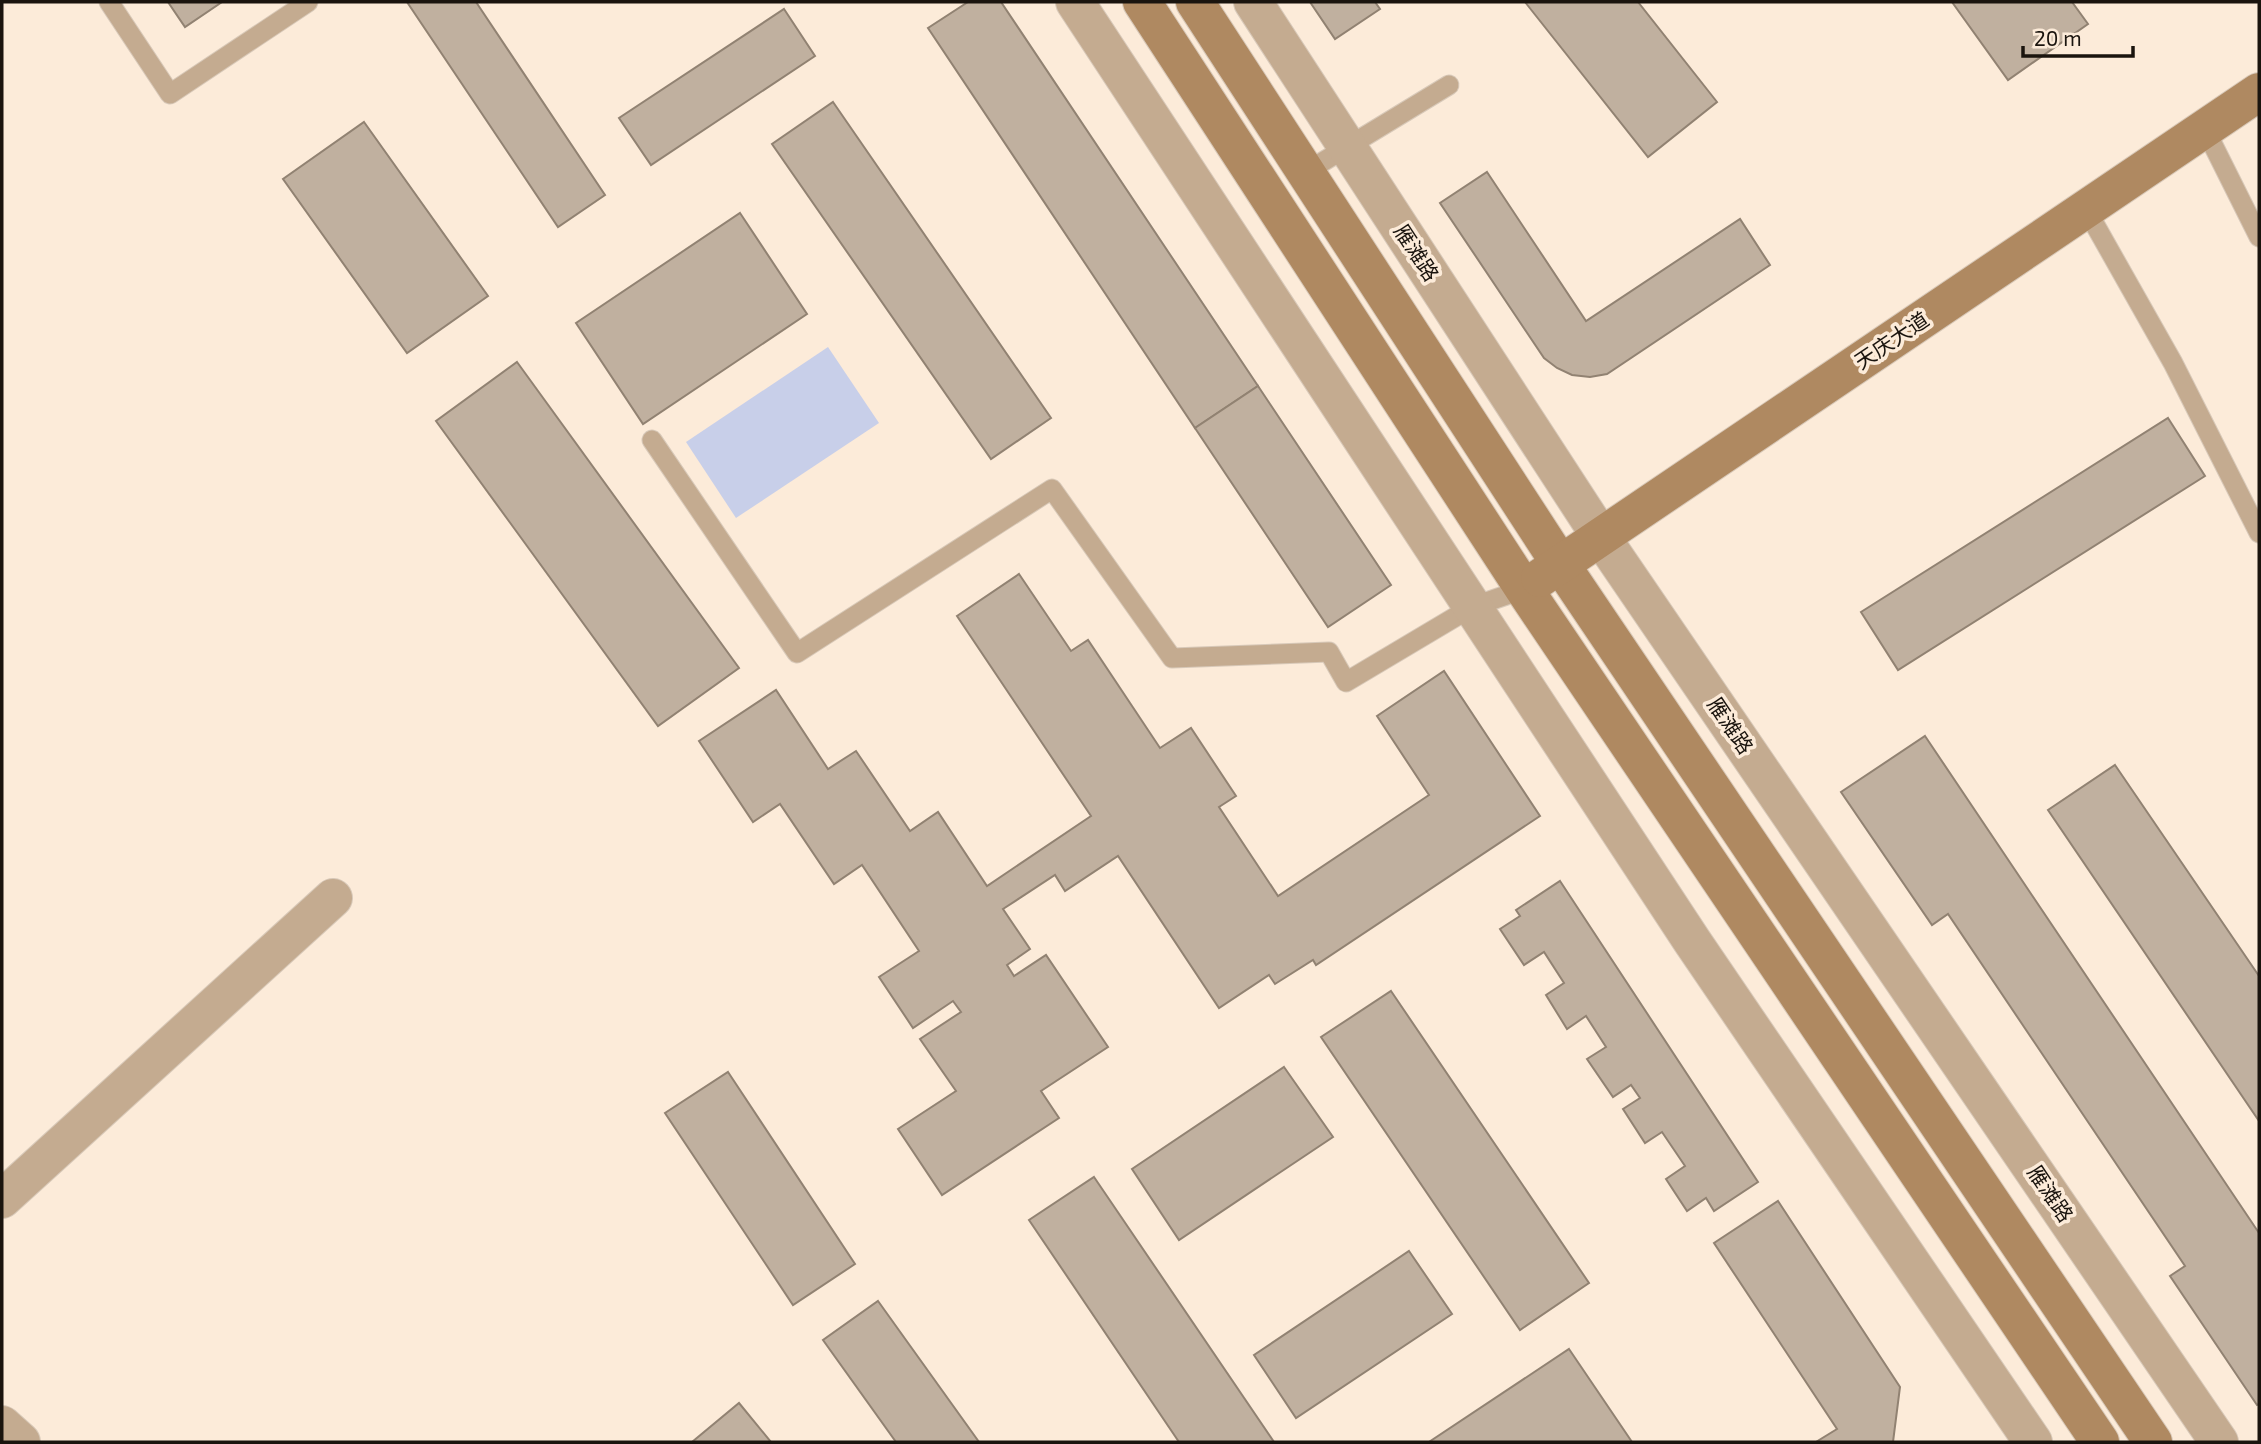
<svg xmlns="http://www.w3.org/2000/svg" width="2261" height="1444" font-family="'Exo 2','Noto Sans SC',sans-serif">
<style>
.green{fill:#c8cfe9}
.building{fill:#c0b09f;stroke:#918272;stroke-width:2}
.lines{fill:none;stroke-linecap:round;stroke-linejoin:round}
.lane-casing{stroke:#d8c9b9;stroke-width:21}
.street-casing{stroke:#d8c9b9;stroke-width:40}
.secondary-casing{stroke:#d8c9b9;stroke-width:40}
.lane{stroke:#c4ab90;stroke-width:19}
.street{stroke:#c4ab90;stroke-width:38}
.secondary{stroke:#af8961;stroke-width:38}
.labels{text-anchor:middle;stroke-width:7;stroke-linejoin:round;paint-order:stroke}
.street-label{font-size:21px;fill:#1a140e;stroke:#fcebd9}
</style>
<rect width="100%" height="100%" fill="#fcebd9"/>
<path class="green" d="M828,347L879,423L736,518L686,442Z"/>
<g class="building">
<path d="M168,2H222L185,27Z"/>
<path d="M407,2H476L605,195L558,227Z"/>
<path d="M968,2H1001L1258,386L1195,428L928,28Z"/>
<path d="M1310,2H1375L1380,9L1335,39Z"/>
<path d="M1525,2H1638L1717,102L1648,157Z"/>
<path d="M1952,2H2072L2088,24L2008,80Z"/>
<path d="M784,9L815,56L651,165L619,118Z"/>
<path d="M833,102L1051,418L991,459L772,144Z"/>
<path d="M364,122L488,296L407,353L283,179Z"/>
<path d="M1487,172L1586,321L1740,219L1770,265L1607,374L1590,377L1572,375L1557,368L1544,358L1440,203Z"/>
<path d="M740,213L807,314L643,424L576,323Z"/>
<path d="M517,362L739,668L658,726L436,421Z"/>
<path d="M1258,386L1391,585L1328,627L1195,428Z"/>
<path d="M2168,418L2205,476L1898,670L1861,612Z"/>
<path d="M1019,574L1071,651L1088,640L1160,748L1191,728L1236,796L1219,807L1278,896L1429,795L1377,716L1444,671L1540,816L1316,965L1313,960L1275,984L1269,975L1219,1008L1118,856L1065,891L1055,875L1003,909L1030,949L1007,965L1014,976L1046,955L1108,1047L1041,1091L1059,1118L942,1195L898,1129L956,1091L920,1039L961,1012L953,1001L913,1028L879,977L919,951L862,865L834,884L780,804L753,822L699,741L776,690L828,769L856,751L910,831L938,812L987,886L1091,816L957,616Z"/>
<path d="M1925,736L2259,1233V1404L2257,1405L2170,1276L2185,1266L1948,914L1932,925L1841,792Z"/>
<path d="M2115,765L2259,976V1121L2048,810Z"/>
<path d="M1560,881L1758,1182L1714,1211L1706,1198L1687,1211L1666,1179L1685,1166L1662,1132L1645,1143L1623,1109L1640,1098L1631,1085L1613,1097L1587,1059L1606,1047L1586,1016L1567,1029L1546,995L1564,983L1544,952L1524,965L1500,929L1520,916L1516,910Z"/>
<path d="M1391,991L1589,1283L1520,1330L1321,1037Z"/>
<path d="M1284,1067L1333,1137L1179,1240L1132,1169Z"/>
<path d="M728,1072L855,1264L793,1305L665,1113Z"/>
<path d="M1094,1177L1274,1442H1179L1029,1220Z"/>
<path d="M1778,1201L1900,1387L1893,1442H1816L1837,1429L1714,1243Z"/>
<path d="M1409,1251L1452,1314L1296,1418L1254,1355Z"/>
<path d="M878,1301L979,1442H896L823,1340Z"/>
<path d="M1569,1349L1632,1442H1429Z"/>
<path d="M739,1403L771,1442H692Z"/>
</g>
<g class="lines">
<g class="lane-casing">
<g id="lane">
<path d="M109,2L170,94L308,2"/>
<path d="M2205,129L2259,237"/>
<path d="M1306,172L1449,85"/>
<path d="M2086,209L2173,363L2259,533"/>
<path d="M652,440L797,653L1052,489L1172,658L1329,652L1346,682L1472,607L1524,589"/>
</g>
</g>
<g class="street-casing">
<g id="street">
<path d="M1075,2L1692,941L2033,1442"/>
<path d="M1253,2L1601,537L2219,1442"/>
<path d="M2,1199L333,898"/>
<path d="M2,1425L21,1442"/>
</g>
</g>
<g class="secondary-casing">
<g id="secondary">
<path d="M1142,2L1524,589L2100,1442"/>
<path d="M1195,2L1561,565L2153,1442"/>
<path d="M1540,578L2259,92"/>
</g>
</g>
<use href="#lane" class="lane"/>
<use href="#street" class="street"/>
<use href="#secondary" class="secondary"/>
</g>
<g class="labels">
<g class="street-label">
<text transform="translate(1416 253) rotate(57)" y="7">雁滩路</text>
<text transform="translate(1892 341) rotate(-34)" y="7">天庆大道</text>
<text transform="translate(1730 726) rotate(56)" y="7">雁滩路</text>
<text transform="translate(2050 1194) rotate(56)" y="7">雁滩路</text>
</g>
</g>
<rect width="2261" height="1444" fill="none" stroke="#1a140e" stroke-width="7"/>
<path d="M2023 46v10h110v-10" fill="none" stroke="#1a140e" stroke-width="3.5"/>
<text x="2034" y="46" font-size="21" fill="#1a140e" stroke="#fcebd9" stroke-width="5" paint-order="stroke">20 m</text>
</svg>
